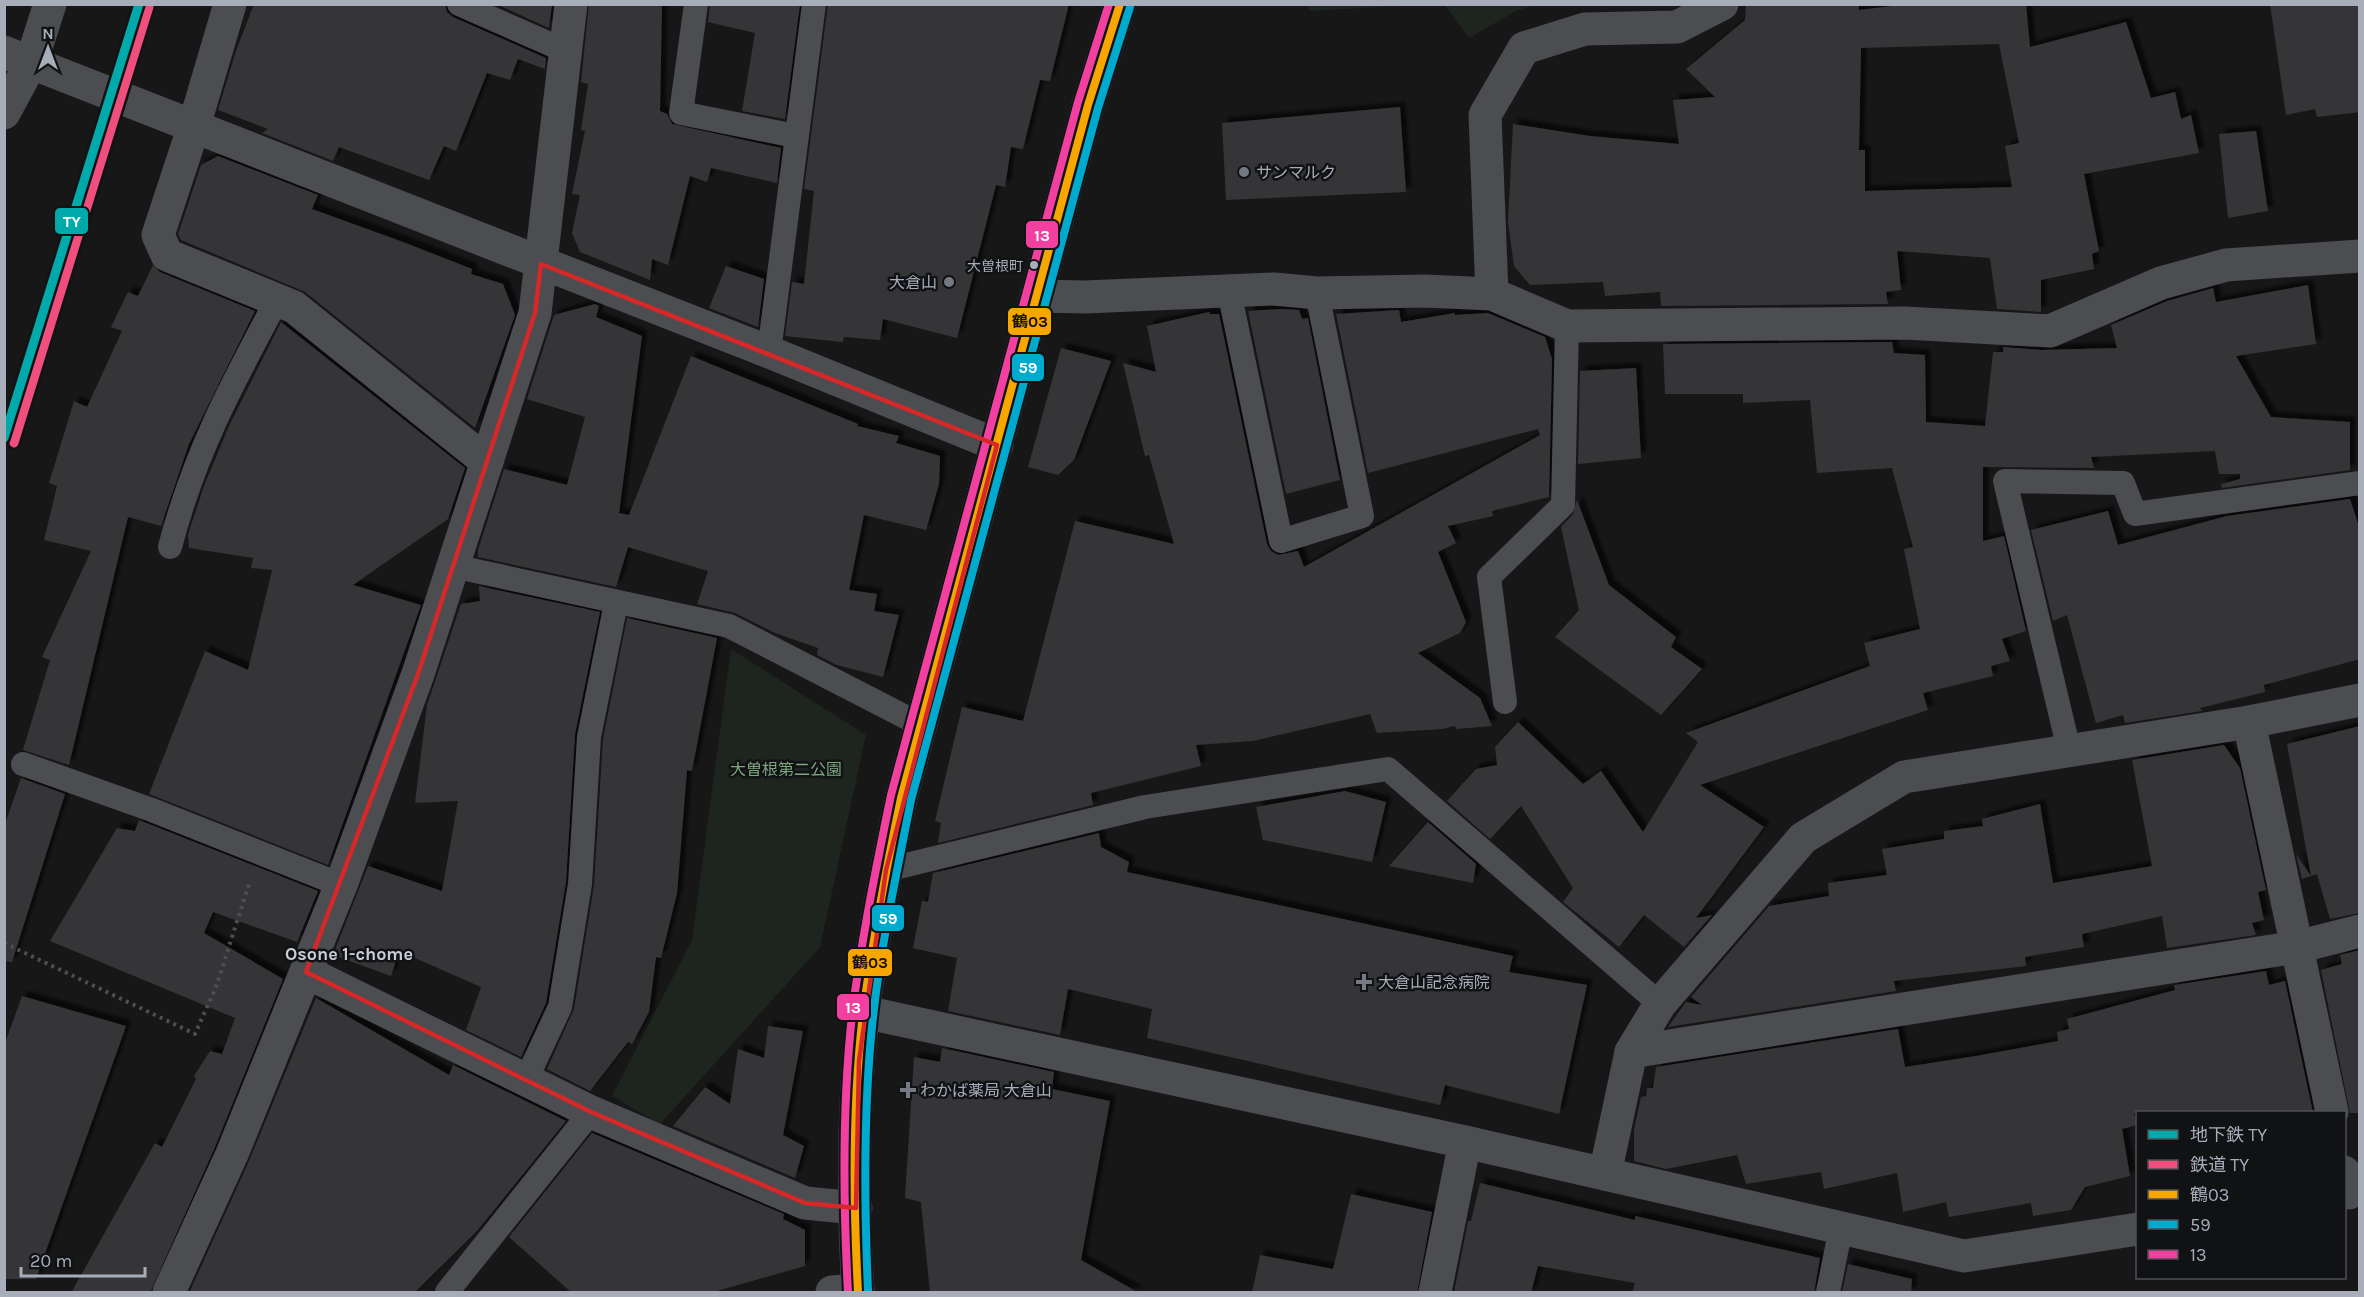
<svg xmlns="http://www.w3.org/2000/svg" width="2364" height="1297" font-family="Karla,'Noto Sans JP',sans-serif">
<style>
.green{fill:#1d251e}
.building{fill:#353537;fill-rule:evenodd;filter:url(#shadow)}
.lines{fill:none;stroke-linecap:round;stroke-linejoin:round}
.path{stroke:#4d4f52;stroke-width:4;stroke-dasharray:3 4.5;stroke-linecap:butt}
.service{stroke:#4b4d51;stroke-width:24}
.minor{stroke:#4b4d51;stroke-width:33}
.tertiary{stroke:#4b4d51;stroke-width:33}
.primary{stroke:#484a4d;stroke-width:33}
.bus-1-casing{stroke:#111214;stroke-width:12}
.bus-2-casing{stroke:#111214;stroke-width:12}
.bus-3-casing{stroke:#111214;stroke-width:12}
.bus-1{stroke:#f7a600;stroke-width:8}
.bus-2{stroke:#00a9ce;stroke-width:8}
.bus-3{stroke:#f240a1;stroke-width:8}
.rail-1-casing{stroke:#111214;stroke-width:14}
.rail-1{stroke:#f04e7d;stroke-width:9}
.metro-1-casing{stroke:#111214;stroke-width:14}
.metro-1{stroke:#01aaaa;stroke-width:9}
.marked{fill:none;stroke:#d62828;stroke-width:4.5;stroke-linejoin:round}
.poi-dot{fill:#757981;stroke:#111214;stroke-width:2}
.bus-dot{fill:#a7aeba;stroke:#111214;stroke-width:2}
.labels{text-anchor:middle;stroke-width:5;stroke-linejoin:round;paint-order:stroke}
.bus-label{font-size:14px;fill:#a7aeba;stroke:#111214;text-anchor:end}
.poi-label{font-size:16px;fill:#a7aeba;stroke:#111214;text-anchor:start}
.park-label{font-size:16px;fill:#7da77e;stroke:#111214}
.neighbourhood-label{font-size:18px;font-weight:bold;fill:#c9cdd6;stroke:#111214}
.line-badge{stroke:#111214;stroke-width:2}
.badge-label{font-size:16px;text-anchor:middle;font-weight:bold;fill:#fff}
.pale-badge-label{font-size:16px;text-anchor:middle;font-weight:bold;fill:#111}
</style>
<defs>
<filter id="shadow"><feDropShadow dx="5.5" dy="-5.5" stdDeviation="1.5" flood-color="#0009"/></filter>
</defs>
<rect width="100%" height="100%" fill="#171718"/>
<g class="green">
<path d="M1308,5V4L1418,5L1309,11Z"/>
<path d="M1445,5H1535L1518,10L1469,38Z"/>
<path d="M731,649L866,735L820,947L660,1124L612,1096L692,940Z"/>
</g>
<g class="building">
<path d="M254,4H445L447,12L453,17L546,58L545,69L518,59L510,80L487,73L456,151L444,146L429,180L339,147L333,161L262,133L268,129L218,110L236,51Z"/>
<path d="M496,4H552L549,28Z"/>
<path d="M589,4H662L660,111L667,114L672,124L781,148L777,183L711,168L707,182L690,176L668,265L652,259L650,280L580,252L572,233L580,195L572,194L585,131L581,130L588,84L581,82Z"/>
<path d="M710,4H800L785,119L742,111L755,33L708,22Z"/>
<path d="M828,4H1069L1050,81L1040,80L1023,149L1011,147L1005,187L996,185L957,338L883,319L880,340L844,337L843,342L785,336L792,282L804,284L814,191L804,189Z"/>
<path d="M1746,4H1859V10L1909,4H2026L2030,47L2126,22L2151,98L2175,92L2181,119L2191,115L2199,153L2084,174L2099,251L2092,254L2094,269L2041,280V312L1997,309L1990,258L1897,251L1901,290L1886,292L1888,304L1661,306L1660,292L1605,296L1603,282L1530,285L1514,266L1508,222L1513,124L1590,136L1679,144L1673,100L1715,97L1686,69L1745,20ZM1999,44L2019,143L2005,146L2012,187L1865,191V150H1859L1861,48Z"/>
<path d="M2270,4H2360V112L2317,117L2315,109L2286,115Z"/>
<path d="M1400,107L1406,192L1226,200L1222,123Z"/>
<path d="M2256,131L2268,211L2228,218L2219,134Z"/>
<path d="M218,156L318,195L312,209L403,242L472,269L471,274L503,284L515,315L475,428L305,292L181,240L178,234L201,165Z"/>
<path d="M153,265L160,272L255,311L189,444L161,526L128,517L69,765L23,750L50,660L42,657L91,551L44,540L57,486L49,483L74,401L87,407L122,331L111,327L128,292L138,296Z"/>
<path d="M726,266L764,279L758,327L709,308Z"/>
<path d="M2308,285L2316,344L2236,356L2271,417L2350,422V470L2222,488L2221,484L2240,479V474H2219L2215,451L2091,457L2094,468L1983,467V541L2004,536L2026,631L2002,639L2010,661L1991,666L1993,676L1923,693L1928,710L1700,785L1764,827L1696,918L1712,915L1684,947L1644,915L1619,947L1563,902L1573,888L1521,806L1490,839L1447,801L1476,769L1497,765L1495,747L1518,722L1583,784L1601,771L1643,832L1698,742L1686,733L1870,666L1864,643L1920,629L1904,549L1913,547L1892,468L1817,473L1810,400L1743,403V394H1665L1663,344L1892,342L1894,353L1925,355L1926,422L1985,426L1993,352H2003V347L2041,350L2117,348L2111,325L2167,301L2213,288L2216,302Z"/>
<path d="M595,304L599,306L596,317L642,336L619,513L629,515L691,356L858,424L857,426L899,436L896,443L940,456L939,484L926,530L864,515L849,590L877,594L874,611L899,615L883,677L837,665L817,655L818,648L775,633L735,613L697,604L708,571L628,547L616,587L478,557V550L504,469L567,485L585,417L527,399L554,315Z"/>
<path d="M1282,309L1299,310L1302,319L1308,318L1340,480L1286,494L1248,311Z"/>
<path d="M1399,310L1401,322L1455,313V315L1488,313L1545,337L1552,359L1549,497L1492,511L1493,516L1448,526L1456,543L1438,552L1466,622L1460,633L1418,653L1480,698L1492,726L1456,729L1455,726L1442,729L1377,733L1370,714L1253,741L1196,745L1201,766L1091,793L1093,805L938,843L941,823L935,821L962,707L1023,721L1075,521L1174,544L1149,455L1145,456L1123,363L1156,372L1147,326L1209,312L1210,314H1219L1267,544L1271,551L1278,555L1298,551L1304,567L1540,435L1538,429L1368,473L1336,314Z"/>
<path d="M281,322L465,468L448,519L353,585L421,605L328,865L149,794L205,651L248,670L272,570L251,568L253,558L189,548L188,534L204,486L229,426Z"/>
<path d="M1061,348L1111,361L1074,460L1058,475L1028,467Z"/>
<path d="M1636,368L1641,458L1578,464L1580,371Z"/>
<path d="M2350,499L2360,530V659L2264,685L2265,692L2200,708L2202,711L2125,723L2123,715L2096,723L2067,615L2053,621L2031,530L2108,511L2118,545L2227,516Z"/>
<path d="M1577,500L1609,585L1676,637L1671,647L1702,669L1661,715L1555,637L1579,610L1561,527L1573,514Z"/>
<path d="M479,586L600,612L575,734L566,882L546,1003L521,1057L466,1030L481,987L399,951L391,976L333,955L368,866L442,891L458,801L415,803L427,705L461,604L480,601Z"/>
<path d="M627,618L717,638L692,771L687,770L677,893L661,958L656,957L649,1012L632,1044L628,1042L590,1091L547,1069L574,1009L594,885L603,739Z"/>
<path d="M2360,726V913L2330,919L2317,874L2311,876L2287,744Z"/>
<path d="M2224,745L2240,768L2266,890L2258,892L2264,920L2252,923L2256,935L2167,948L2162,916L2082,934L2084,947L2025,957L2026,966L1894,981L1896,991L1668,1027L1686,1002L1702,1005L1691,997L1769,906L1829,896L1828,883L1887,875L1882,849L1944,839V831L1983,826L1982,819L2040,804L2053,883L2152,866L2132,760Z"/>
<path d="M21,778L65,794L12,962L4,961V827Z"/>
<path d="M1345,791L1386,802L1372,862L1263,840L1256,807Z"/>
<path d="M139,820L318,891L297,942L213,912L204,933L283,979L215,1147L150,1293H71L155,1143L162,1147L196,1079L194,1076L210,1051L222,1054L235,1018L50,941L117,828L135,831Z"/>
<path d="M1428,822L1476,864L1473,883L1389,866Z"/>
<path d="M1099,833L1101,847L1129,862L1127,872L1513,956L1509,972L1587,985L1559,1114L1445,1085L1440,1105L1147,1038L1152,1009L1068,989L1060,1035L948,1011L957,958L913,948L922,901L928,902L933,873Z"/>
<path d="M2296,854L2311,876L2302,879Z"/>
<path d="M2360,950V1113H2350L2321,970L2342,964L2340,955Z"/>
<path d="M2266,971L2269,985L2285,981L2313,1113H2134L2137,1125L2122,1129L2130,1176L2085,1187L2071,1210L2033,1216L2031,1203L1949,1217L1946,1202L1903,1212L1897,1173L1824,1189L1821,1172L1746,1184L1737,1155L1666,1169L1634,1161V1130L1641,1097L1646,1096L1647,1088H1653L1656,1067L1898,1029L1905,1067L1976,1056L2058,1041L2057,1032L2069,1029L2067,1019L2175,990L2174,985Z"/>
<path d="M22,996L126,1026L36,1279H4V1046Z"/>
<path d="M316,998L449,1075L453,1065L566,1121L477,1231L414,1293H189L249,1161Z"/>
<path d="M768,1026L803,1031L783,1135L804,1146L795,1178L673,1126L705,1087L730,1104L738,1049L764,1058Z"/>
<path d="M942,1048L1054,1072L1052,1089L1110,1101L1081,1260L1139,1293H930L921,1202L905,1198L914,1057L940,1062Z"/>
<path d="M592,1133L784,1214L783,1219L805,1230V1266L710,1293H572L509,1237Z"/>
<path d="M1480,1183L1635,1220V1216L1820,1258L1814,1293H1632L1635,1283L1538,1266L1531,1293H1454L1468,1221H1471Z"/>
<path d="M1351,1194L1432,1212L1417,1293H1252L1260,1255L1333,1269Z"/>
<path d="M1848,1264L1912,1279L1911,1293H1842Z"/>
</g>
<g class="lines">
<path class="path" d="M4,943L195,1034L216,987L249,884"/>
<g class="service">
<path d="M459,4L566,51"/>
<path d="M696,4L681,113L795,136"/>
<path d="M1229,291L1281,541L1362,516L1317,293"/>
<path d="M769,352L814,4"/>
<path d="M170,547C194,454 232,384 277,300"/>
<path d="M453,566L729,626L921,725"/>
<path d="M1505,702L1489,577L1563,505L1567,326"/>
<path d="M2069,750L2005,481L2123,483L2135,514L2360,483"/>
<path d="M23,764L152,810L341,885"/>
<path d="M886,870L1145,807L1388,769L1660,1004"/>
<path d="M526,1080L560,1007L580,884L589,737L616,603"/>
<path d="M447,1292L591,1112"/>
<path d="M1828,1292L1841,1228"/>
</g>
<g class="minor">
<path d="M230,4L194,126L158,235L167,255L294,307L487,462"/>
<path d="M4,52L769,352L997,445"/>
<path d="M4,113L31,63L50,4"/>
<path d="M1492,294L1485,115L1524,48L1585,29L1677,27L1722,4"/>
<path d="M1036,296L1085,297L1274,289L1317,293L1425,291L1492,294L1567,326L1905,323L2050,331L2161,283L2226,265L2360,256"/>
<path d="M2249,722L2360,700"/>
<path d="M306,972L591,1112L805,1203L856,1208"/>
<path d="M864,1012L1465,1142L1964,1256L2138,1229"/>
<path d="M1631,1052L2297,947L2360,931"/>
<path d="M2344,1172L2349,1193"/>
<path d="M1605,1174L1631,1052L1660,1004L1803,838L1904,777L2249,722L2332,1112"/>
<path d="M169,1292L232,1154L341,885L418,674L535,313L571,4"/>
<path d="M1435,1292L1465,1142"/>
</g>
<path class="tertiary" d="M832,1292L858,1290"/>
<path class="primary" d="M858,1292C852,1192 853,1077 868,977C876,917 889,857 901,798L1088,105L1120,4"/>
<g class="bus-1-casing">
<path id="bus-1" d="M858,1292C853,1199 852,1106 863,1014C872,941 886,870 901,798L1088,105L1120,4"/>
</g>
<g class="bus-2-casing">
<path id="bus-2" d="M868,1291C864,1200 863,1108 873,1017C881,944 897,872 911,800L1098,108L1130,7"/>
</g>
<g class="bus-3-casing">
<path id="bus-3" d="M848,1292C843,1200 842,1107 852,1015C861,941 876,868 891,795L1078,102L1109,4"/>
</g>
<use href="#bus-1" class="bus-1"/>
<use href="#bus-2" class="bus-2"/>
<use href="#bus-3" class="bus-3"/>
<g class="rail-1-casing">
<path id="rail-1" d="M14,443L149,7"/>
</g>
<use href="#rail-1" class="rail-1"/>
<g class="metro-1-casing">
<path id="metro-1" d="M4,438L139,4"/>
</g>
<use href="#metro-1" class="metro-1"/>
</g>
<path class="marked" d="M541,264L997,445L886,870L859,1061L856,1208L805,1203L591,1112L306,972L418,674L535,313Z"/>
<g class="poi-dot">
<circle cx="1244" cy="172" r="6"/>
<circle cx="949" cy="282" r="6"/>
<path d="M1361 973h6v6h6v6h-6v6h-6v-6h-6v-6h6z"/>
<path d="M905 1081h6v6h6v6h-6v6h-6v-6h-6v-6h6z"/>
</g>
<circle class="bus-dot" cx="1034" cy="265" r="5"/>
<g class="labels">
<g class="bus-label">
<text x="1023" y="271">大曽根町</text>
</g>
<g class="poi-label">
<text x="1256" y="178">サンマルク</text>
<text x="937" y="288" text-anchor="end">大倉山</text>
<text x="1378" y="988">大倉山記念病院</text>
<text x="920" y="1096">わかば薬局 大倉山</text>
</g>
<g class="park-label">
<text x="786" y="775">大曽根第二公園</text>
</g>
<g class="neighbourhood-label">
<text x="349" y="960">Osone 1-chome</text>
</g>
</g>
<g class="line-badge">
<rect x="54" y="207" width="35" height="28" rx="6" fill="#01aaaa"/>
<rect x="1025" y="220" width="34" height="29" rx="6" fill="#f240a1"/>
<rect x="1007" y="307" width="45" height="29" rx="6" fill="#f7a600"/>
<rect x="1011" y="353" width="34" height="29" rx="6" fill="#00a9ce"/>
<rect x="871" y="904" width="34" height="28" rx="6" fill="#00a9ce"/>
<rect x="847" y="948" width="46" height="29" rx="6" fill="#f7a600"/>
<rect x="836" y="993" width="34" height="28" rx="6" fill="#f240a1"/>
</g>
<g class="badge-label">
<text x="72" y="227">TY</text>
<text x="1042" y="241">13</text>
<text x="1028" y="373">59</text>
<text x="888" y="924">59</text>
<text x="853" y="1013">13</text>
</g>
<g class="pale-badge-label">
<text x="1030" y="327">鶴03</text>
<text x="870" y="968">鶴03</text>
</g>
<rect width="2364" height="1297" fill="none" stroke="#a7aeba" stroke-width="12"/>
<rect x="2136" y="1111" width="210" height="168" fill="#111214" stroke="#4d5056" stroke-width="1.5"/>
<rect x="2148" y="1130" width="30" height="9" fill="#01aaaa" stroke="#4d5056" stroke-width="1.5"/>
<text x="2190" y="1141" font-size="18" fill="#a7aeba">地下鉄 TY</text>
<rect x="2148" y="1160" width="30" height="9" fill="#f04e7d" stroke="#4d5056" stroke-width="1.5"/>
<text x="2190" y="1171" font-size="18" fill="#a7aeba">鉄道 TY</text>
<rect x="2148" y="1190" width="30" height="9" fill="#f7a600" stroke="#4d5056" stroke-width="1.5"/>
<text x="2190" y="1201" font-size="18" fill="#a7aeba">鶴03</text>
<rect x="2148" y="1220" width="30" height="9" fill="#00a9ce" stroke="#4d5056" stroke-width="1.5"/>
<text x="2190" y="1231" font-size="18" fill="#a7aeba">59</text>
<rect x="2148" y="1250" width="30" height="9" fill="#f240a1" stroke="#4d5056" stroke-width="1.5"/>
<text x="2190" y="1261" font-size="18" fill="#a7aeba">13</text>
<g transform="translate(48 48)" stroke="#111214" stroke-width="4.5" paint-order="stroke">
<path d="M0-4.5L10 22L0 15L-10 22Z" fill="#a7aeba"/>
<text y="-9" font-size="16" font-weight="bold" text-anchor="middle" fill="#a7aeba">N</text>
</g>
<path d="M21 1267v9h124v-9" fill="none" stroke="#a7aeba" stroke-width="3"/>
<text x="30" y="1267" font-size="18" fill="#a7aeba" stroke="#111214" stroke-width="4.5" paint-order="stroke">20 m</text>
</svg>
